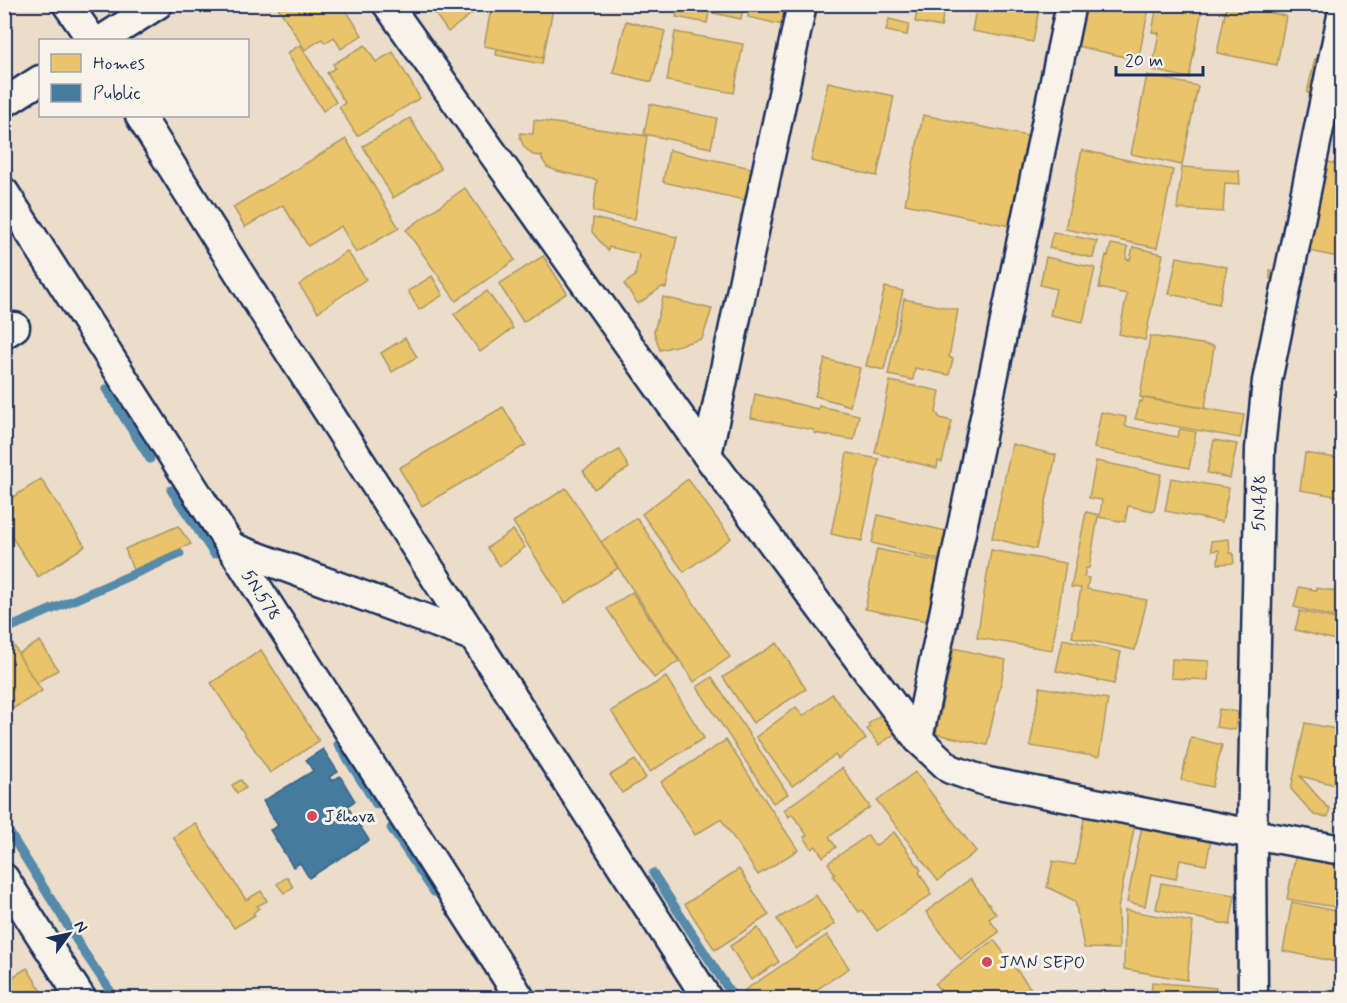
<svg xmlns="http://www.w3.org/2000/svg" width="1347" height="1003" font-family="Mynerve,sans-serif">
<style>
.homes{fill:#e9c46a;stroke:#ab9766;stroke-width:1.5}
.public{fill:#457b9d;stroke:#38648a;stroke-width:1.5}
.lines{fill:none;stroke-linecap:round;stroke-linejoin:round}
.stream{stroke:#568aab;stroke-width:9}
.minor-casing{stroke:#1b2f5e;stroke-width:33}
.minor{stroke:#f7f3e8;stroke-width:28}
.poi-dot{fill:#d1495b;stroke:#f7f3e8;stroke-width:2}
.labels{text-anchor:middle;stroke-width:6;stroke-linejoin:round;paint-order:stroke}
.street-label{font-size:18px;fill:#1b2f5e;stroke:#f7f3e8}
.poi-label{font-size:18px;fill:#1b2f5e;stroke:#f7f3e8;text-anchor:start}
</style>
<rect width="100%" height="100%" fill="#ebddc9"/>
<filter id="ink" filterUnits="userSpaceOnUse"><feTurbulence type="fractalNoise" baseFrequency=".0167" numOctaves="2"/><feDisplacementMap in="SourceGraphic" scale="12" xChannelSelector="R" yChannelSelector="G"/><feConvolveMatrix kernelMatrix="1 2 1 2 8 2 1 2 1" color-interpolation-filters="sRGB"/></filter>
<g filter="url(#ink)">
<g class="homes">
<path d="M276,4H345L344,7L362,35L341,49L334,37L325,43L322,39L305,50Z"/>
<path d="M428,4H484L448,32Z"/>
<path d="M492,4H554L543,58L484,46Z"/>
<path d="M679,4H744L741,19L709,12L707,23L676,17Z"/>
<path d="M750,4H788L783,25L748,17Z"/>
<path d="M918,4H945L941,27L915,22Z"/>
<path d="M977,4H1040L1033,42L972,31Z"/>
<path d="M1086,4H1135L1149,8L1138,60L1077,46Z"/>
<path d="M1153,4L1166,6V4H1203L1189,78L1152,70L1159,33L1152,32L1157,5Z"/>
<path d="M1227,4L1286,16L1277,65L1217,53Z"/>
<path d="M889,19L909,24L907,35L886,31Z"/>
<path d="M626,21L665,31L652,82L613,73Z"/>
<path d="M675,32L743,44L734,93L667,81Z"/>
<path d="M300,45L336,102L323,111L287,53Z"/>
<path d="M365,45L376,62L393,52L420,98L357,136L339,107L345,103L327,73L335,68L333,64Z"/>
<path d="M497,49L543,58L542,64L496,55Z"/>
<path d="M1315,59L1328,62L1320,96L1307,93Z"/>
<path d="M1147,75L1198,86L1182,165L1131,154Z"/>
<path d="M828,82L894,96L877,176L811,161Z"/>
<path d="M650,104L717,118L711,148L644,134Z"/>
<path d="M923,115L1028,136L1010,226L905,204Z"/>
<path d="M410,118L441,169L393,198L363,146Z"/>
<path d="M534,120L647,136L635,219L611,216L593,211L597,180L557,171L547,167L542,159V156L533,155L524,147L520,138V133L533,134Z"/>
<path d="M346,139L399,228L356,253L341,226L308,246L283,205L245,227L233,207Z"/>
<path d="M669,150L756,169L749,201L663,182Z"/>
<path d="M1082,150L1173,170L1157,248L1065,229Z"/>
<path d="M1319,160L1342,165V258L1301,249Z"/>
<path d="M1182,167L1239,171L1240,184L1225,183L1223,212L1177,209Z"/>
<path d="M465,188L515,260L456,301L406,230Z"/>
<path d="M593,218L677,237L666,288L662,287L638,304L624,284L635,276L639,254L609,247L608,251L592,232Z"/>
<path d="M1053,232L1097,241L1093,258L1049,248Z"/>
<path d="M1111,244L1128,247L1126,259L1130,260L1133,247L1163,254L1145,340L1119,334L1127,294L1099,288L1106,255L1108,256Z"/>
<path d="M347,251L366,279L318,312L299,285Z"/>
<path d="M543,256L567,293L523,322L499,284Z"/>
<path d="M1046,257L1095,268L1083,322L1050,315L1056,289L1040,285Z"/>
<path d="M1177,257L1227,267L1219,304L1169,294Z"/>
<path d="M1270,270H1282L1283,279H1270Z"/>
<path d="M432,276L443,295L419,310L408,291Z"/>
<path d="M885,287L903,291L884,370L866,366Z"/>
<path d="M487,291L513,328L480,352L454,314Z"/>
<path d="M663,297L712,309L702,339L660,350L654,332Z"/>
<path d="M904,299L958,310L949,357L953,359L949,375L915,368L913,380L888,375Z"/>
<path d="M1150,336L1214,346L1205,408L1140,397Z"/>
<path d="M405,338L417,357L392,372L381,353Z"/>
<path d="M825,359L860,368L850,406L815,396Z"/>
<path d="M890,381L940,391L936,412L940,418L952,421L942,462L938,461L937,468L875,453Z"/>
<path d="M755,394L818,409L819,406L859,415L854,440L814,433V430L751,418Z"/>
<path d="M1143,398L1244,415L1240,438L1135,419L1140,401L1142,402Z"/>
<path d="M503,407L526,445L422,506L399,468Z"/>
<path d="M1101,412L1126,417L1125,426L1177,437L1180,429L1196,432L1189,468L1094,448Z"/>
<path d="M1214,440L1237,444L1230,478L1207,473Z"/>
<path d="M1012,444L1056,455L1036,549L992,538Z"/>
<path d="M619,450L629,468L594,489L583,471Z"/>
<path d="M847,453L879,459L862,541L831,534Z"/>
<path d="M1305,453L1342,459V497L1300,490Z"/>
<path d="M1096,461L1161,474L1154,511L1128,506L1125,522L1098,517L1089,568H1086L1084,577L1089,578L1087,589L1147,600L1135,650L1072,637L1081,588L1071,587L1086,512L1100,515L1102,500L1089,498Z"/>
<path d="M1171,478L1229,488L1222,522L1165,511Z"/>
<path d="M41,479L85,546L38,577L4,525V503Z"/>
<path d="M688,479L731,538L684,572L642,514Z"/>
<path d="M566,488L618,568L565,603L513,522Z"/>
<path d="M878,515L946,531L939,560L872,543Z"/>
<path d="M637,518L730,657L694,682L601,542Z"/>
<path d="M178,526L191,544L133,570L125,549Z"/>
<path d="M513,530L525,547L500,566L487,548Z"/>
<path d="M1229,539L1230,553H1233L1234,563L1218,564L1219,550L1212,551L1211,541Z"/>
<path d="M877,549L939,562L927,621L865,609Z"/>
<path d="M991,550L1066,563L1052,650L977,638Z"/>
<path d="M1299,587L1316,590V588L1342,592V619L1294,607Z"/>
<path d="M632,592L679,661L654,678L607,609Z"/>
<path d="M1300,611L1340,620L1336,640L1295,630Z"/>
<path d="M9,638L42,691L4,714V641Z"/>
<path d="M1063,639L1121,652L1114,684L1056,671Z"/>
<path d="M40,641L58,670L36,683L18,654Z"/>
<path d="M777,643L806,689L753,723L723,677Z"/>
<path d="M954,648L1006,660L987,745L936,734Z"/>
<path d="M261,650L319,741L270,773L211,683Z"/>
<path d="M1172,659L1209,661L1208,680L1171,678Z"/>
<path d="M666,677L704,738L650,772L611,711Z"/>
<path d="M712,677L788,794L773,803L697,687Z"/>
<path d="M1040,687L1108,699L1099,757L1030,746Z"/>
<path d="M832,694L866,739L838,759L835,755L792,786L756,737L796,707L803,716Z"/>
<path d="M1342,707V726L1338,725Z"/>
<path d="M1219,709L1238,712L1235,730L1216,727Z"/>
<path d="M882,714L884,718L886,716L897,732L879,745L867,729L870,727L868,724Z"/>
<path d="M1305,723L1342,730V755L1336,785L1300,776L1327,807L1330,808L1328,817L1314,815L1291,789Z"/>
<path d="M1191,737L1222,745L1212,787L1181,780Z"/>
<path d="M726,740L798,850L758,875L721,819L695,835L661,782Z"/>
<path d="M635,760L646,778L622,793L610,775Z"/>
<path d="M842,768L870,807L829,837L836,847L823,857L816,846L812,849L804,837L807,835L792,814L789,817L784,810Z"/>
<path d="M915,772L976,851L938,881L877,801Z"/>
<path d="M241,780L246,788L237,793L232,785Z"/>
<path d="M1342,796V815L1339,814Z"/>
<path d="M1086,809L1136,819L1118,909L1119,949L1084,948L1075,901L1047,887L1053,861L1075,865Z"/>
<path d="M195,823L246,900L261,891L267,901L257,906L259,908L253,913L255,915L234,928L173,837Z"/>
<path d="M1142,826L1211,840L1206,865L1180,860L1176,879L1151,874L1145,906L1127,902Z"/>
<path d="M894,832L921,870L919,872L930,890L929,891L931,895L877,931L862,910L859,912L833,876L835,874L828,863L868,835L875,846Z"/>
<path d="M1296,853L1342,860V908L1287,899Z"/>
<path d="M739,869L769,915L715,950L685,904Z"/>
<path d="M287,877L293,887L284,893L277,884Z"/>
<path d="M970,879L996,914L989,919L999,932L961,960L926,912Z"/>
<path d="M1161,883L1235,895L1230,925L1156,909Z"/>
<path d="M816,895L835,924L796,949L777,919Z"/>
<path d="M1292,902L1342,912V963L1283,951Z"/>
<path d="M1125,910L1193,922L1187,980L1124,969Z"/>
<path d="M758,928L779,962L751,980L730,946Z"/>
<path d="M827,935L849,968L804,998H750L745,990Z"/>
<path d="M994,940L1038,998H946L935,984Z"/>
<path d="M27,968L46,998H4V982Z"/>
<path d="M1340,978L1342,979V998H1337Z"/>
<path d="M1152,982L1216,988L1215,998H1151Z"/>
</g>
<path class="public" d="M323,749L338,772L329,777L332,781L340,776L355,801L347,806L369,840L309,878L300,863L293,867L270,830L278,826L263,801L313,771L306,760Z"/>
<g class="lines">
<g class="stream">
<path d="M106,389L150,459"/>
<path d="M171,490L214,554"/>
<path d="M4,630L180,554"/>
<path d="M338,744L376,804"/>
<path d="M4,824L84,952L115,998"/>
<path d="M391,828L434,892"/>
<path d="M653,873L734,998"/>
</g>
<g class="minor-casing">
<g id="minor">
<path d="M67,4L92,40"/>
<path d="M387,4L707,455L918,739L950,769L988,782L1252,834L1342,850"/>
<path d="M102,40L158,4"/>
<path d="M4,103L40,80"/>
<path d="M140,116L265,314L707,998"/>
<path id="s1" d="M4,192L520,998"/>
<path d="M4,334L15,327"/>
<path d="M707,455L802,4"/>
<path d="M231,547L472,636"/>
<path d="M918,739L1071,4"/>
<path d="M4,878L81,998"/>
<path id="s2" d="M1253,998L1252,834L1260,449L1267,381L1342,16"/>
</g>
</g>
<use href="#minor" class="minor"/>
</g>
</g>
<g class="poi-dot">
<circle cx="312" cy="816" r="6"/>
<circle cx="987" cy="962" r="6"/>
</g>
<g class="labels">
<g class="street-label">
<text dy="6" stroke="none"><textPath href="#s2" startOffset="495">5N.488</textPath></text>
<text dy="6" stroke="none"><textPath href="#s1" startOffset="478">5N.578</textPath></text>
</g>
<g class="poi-label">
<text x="324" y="822">Jéhova</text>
<text x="999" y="968">JMN SEPO</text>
</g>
</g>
<rect width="1347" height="1003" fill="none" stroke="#f7f3e8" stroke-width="24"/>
<rect x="12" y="12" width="1323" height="979" fill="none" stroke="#1b2f5e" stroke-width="2" filter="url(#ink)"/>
<rect x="39" y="39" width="210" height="78" fill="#f7f3e8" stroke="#9fa5b1" stroke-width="1.5"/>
<rect x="51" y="54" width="30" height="18" fill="#e9c46a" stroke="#9fa5b1" stroke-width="1.5"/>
<text x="93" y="69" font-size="18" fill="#1b2f5e">Homes</text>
<rect x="51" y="84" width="30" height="18" fill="#457b9d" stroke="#9fa5b1" stroke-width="1.5"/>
<text x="93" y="99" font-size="18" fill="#1b2f5e">Public</text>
<g transform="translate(69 934) rotate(57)" stroke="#f7f3e8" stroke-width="4.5" paint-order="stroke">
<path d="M0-4.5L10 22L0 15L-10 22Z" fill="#1b2f5e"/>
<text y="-9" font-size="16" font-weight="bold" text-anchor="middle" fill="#1b2f5e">N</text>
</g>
<path d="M1116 66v9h87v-9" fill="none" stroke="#1b2f5e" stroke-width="3"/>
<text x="1125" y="66" font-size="18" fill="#1b2f5e" stroke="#f7f3e8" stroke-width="4.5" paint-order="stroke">20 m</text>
</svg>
